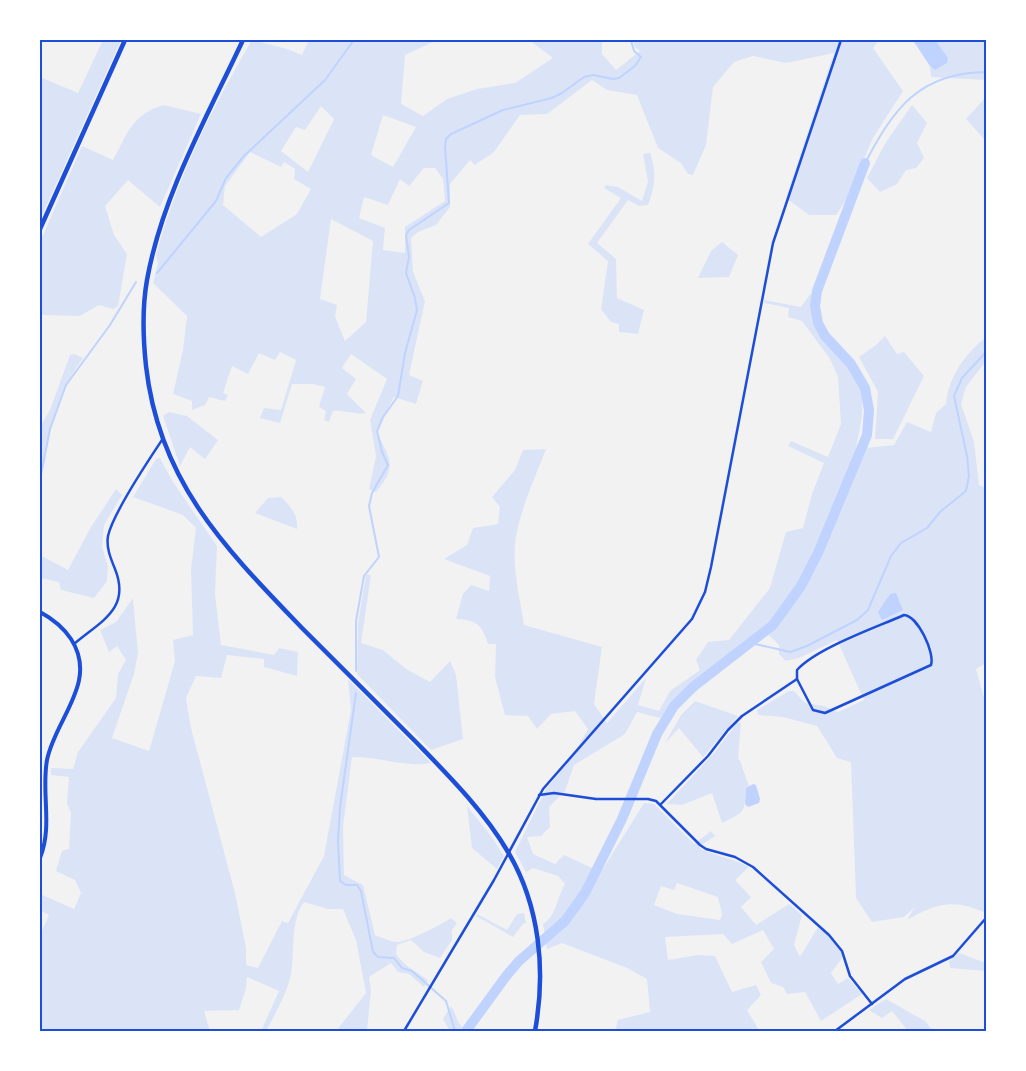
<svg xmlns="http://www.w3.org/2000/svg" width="1026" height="1071" font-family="Overpass,sans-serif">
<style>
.green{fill:#dbe4f7;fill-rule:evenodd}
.water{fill:#bfd3fe}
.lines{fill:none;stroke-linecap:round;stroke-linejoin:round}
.stream{stroke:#bfd3fe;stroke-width:2}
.river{stroke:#bfd3fe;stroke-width:10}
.minor{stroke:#1d4ed8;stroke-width:2.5}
.tertiary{stroke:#1d4ed8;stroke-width:4}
.primary{stroke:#1d4ed8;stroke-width:4.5}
.neatline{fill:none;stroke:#1d4ed8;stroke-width:2}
</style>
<rect width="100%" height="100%" fill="#f2f2f2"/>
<g class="green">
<path d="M103,40H121L40,220V77L78,93Z"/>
<path d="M252,40L287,49L302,55L309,40H437L405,55L401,104L423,116L447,99L477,89L515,83L553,58L529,40H602V54L616,70L640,51L635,47L633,40H879L873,48L903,91L873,138L846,200L836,215H809L786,198L834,53L786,63L753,56L734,62L713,87L706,145L693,175L688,174L681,163L658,148L637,95L607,90L592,80L547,114L520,115L494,152L475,165L470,160L450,184V207L436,225L418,232L411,238L413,272L425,301L409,375L423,381L416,404L394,397L376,430C389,459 399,465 376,492L369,489L376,456L370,420L387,379L351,354L342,368L356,379L347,394L366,413C355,415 345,410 333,411L329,422L324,420L326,411L319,407L325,387L313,384H292L280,423L260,418L264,408L281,410L296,360L280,352L275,360L259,353L248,374L232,366L223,393L228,395L225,401L209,397L205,405L192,410V401L173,394L183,350L187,316L153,283L158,263L156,256C176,180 212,108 252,40ZM321,106L334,119L308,172L281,151L296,127L305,130ZM383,115L416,127L393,167L371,155ZM250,152L281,167L284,162L295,169L294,179L311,189L297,214L261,237L223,205L225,186ZM424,168H435L443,179L445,201L405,227V253L383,250L385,228L359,218L364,197L388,205L400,179L409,186ZM331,219L373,241L366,322L345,341L335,316L337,305L320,299Z"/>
<path d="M913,40H986V80L931,77L930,66Z"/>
<path d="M986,97V141L966,119Z"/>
<path d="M164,105L201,114L160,207L128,180L105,206L114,235L127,254L118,306L113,309L99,305L80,316L40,315V242L82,146L113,160C128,133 132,114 164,105Z"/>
<path d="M912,105L927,123L917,143L924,158L916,168L906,170L897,184L880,192L867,178L886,142Z"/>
<path d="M650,153C657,173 655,186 648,205L639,206L628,200L597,243L616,259L617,298L644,310L638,334L619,332V324L611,322L601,309L608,261L588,244L621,198L604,188L606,185L618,187L642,201L648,182L643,154Z"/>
<path d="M722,242L738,255L729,277L698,278L711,251Z"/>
<path d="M810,294L813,296C808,346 855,353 861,392C865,414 859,429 856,449L894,445L907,422L931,432L936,413L946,404C949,376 964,355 986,337V361L966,387L961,404L974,442L979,485L986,488V663L976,669L986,705V913C956,899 937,902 909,919L908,918L915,907L904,917L872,922L856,898L851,762L837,758L817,726L783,717L758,715L757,710L789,691H794L805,703L824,706L838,712L864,700L837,640L799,658L786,661L779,654V645L762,629L697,681L660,718L637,712L625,734L574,765L565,791L549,807L550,827L541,836L527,837L533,854L555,864L564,855L601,872L644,803L654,804L694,844L711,831L715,836L699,847C709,855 734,858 749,867L735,880L751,897L741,907L756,925L789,904L802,915L794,945L800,957L818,927C828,936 841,944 842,958L831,973L838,984L848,978L862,994L821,1021L805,992L787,994L783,987L771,983L761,962L774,949L763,930L732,944L723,934L665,937L668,960L698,955L715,956L732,992L756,985L761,995L747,1010L759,1030L615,1031L618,1020L650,1012L647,979L627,968L562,943L547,949L543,924C556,917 557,897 565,884L558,876L533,868L526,872L515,852L546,789L571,759L588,729L575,711L551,714L537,729L528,716L505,715L495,677L496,644H488C482,625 477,620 456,619L463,594L471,585L489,591L490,576L444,559L467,545L473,528L498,524L500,507L492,497L515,470L523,450L546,449C535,478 518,514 515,545C513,571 520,599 524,625L602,647L594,704L607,723L646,678L638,705L659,711L670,691L700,670L696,660L708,642L729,640L770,588L786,532L803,528L812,494L824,463L788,446L791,441L828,457L841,424L838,377L830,359L802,321L788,317L789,308L764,303V300L801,307ZM677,883L718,897L722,914L720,920L677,914L654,905L661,886L674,890Z"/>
<path d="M885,336L897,354L904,352L924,376L893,439H875L878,392L859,357L876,345Z"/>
<path d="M74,354L83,358C56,394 50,434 40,477V427L50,410L70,355Z"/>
<path d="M169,412L187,416L218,440L205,459L190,447L180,466L163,416Z"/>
<path d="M160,458L173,482L217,546L215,594L221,645L274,655L279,648L298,652L297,676L264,667V659L227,655L221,678L196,676L186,698L191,728L235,893L246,948V965L258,968L282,921L288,923L324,856L351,710L348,679L431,763C405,768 378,756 352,757L343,827L344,875L363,885L375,935C381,937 391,942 398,942C409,941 441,925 451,918L457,923L452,930V940L440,958L424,952L411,940L397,945L396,954C404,966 417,972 428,980L424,987L409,974L398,972L391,963L369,977L371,990L367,1031H336L366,993L356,940L343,909H328L304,902C290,920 295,953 291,974C287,994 275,1014 266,1031H261L279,991L247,977L246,988L239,1010L204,1011L210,1031H40V935L49,915L40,910V894L74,909L81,893L75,880L56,871L62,851L69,849L71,813L67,804L69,777L51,775V768L73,769L78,752L116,698L118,674L126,660L117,646L109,652L100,630L116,622L133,598L138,653L134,674L112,738L149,751L175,661L173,640L193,635L191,569L196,528L183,515L133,497L156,459Z"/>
<path d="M116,489L122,495L104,525L102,547L108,566L107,581L94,598L61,590L59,582L40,578V555L68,570L91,527Z"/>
<path d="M281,497C291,507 298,514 297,529L255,513L268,498Z"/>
<path d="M366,575H371L361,643L383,650L406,669L430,682L450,661L456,675L463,739L431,750L357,674L358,623Z"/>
<path d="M695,701L738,716L703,757L679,728L665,743L681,715Z"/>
<path d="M737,723H741L738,759L740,761L749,786L746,788C744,814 746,811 722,823L712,793L682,805L667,804L714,753Z"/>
<path d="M467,806L491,836L504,856L497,869L472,848Z"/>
<path d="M524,913L526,923L523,924L513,937L476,916L477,914L507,930L517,914Z"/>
<path d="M959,953L986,963V971L950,968L949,961Z"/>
<path d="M886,999L925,1021L933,1031H908L892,1011L882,1018L869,1010Z"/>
<path d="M451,1006C456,1013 456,1020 462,1027L460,1031H450L443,1019Z"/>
</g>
<g class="water">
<path d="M913,40H935L948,58L947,63L935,70L930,66Z"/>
<path d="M896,593L903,610L882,620L878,612L890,594Z"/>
<path d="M753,784L756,785L760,799L759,803L748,807L745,804L746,788Z"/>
</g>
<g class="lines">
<g class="stream">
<path d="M865,163C894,108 919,73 986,72"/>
<path d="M157,273L216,201L226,178L243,157L325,80L354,40"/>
<path d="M40,480L50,429L66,385L110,325L136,282"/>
<path d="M751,643L790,652L807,646L857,620L868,610L891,556L901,543L927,528L941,511L966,491L969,476L967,456L954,396L962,378L986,352"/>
<path d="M356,671V621L364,576L379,557L369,506L372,493L388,465L382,452L377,431L383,417L398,396L405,353L417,310L415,298L406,273L409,257L406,235L409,230L449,203L445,147L446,139L451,134L503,110L552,98L562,93L584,77L593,75L613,79L619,78L635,66L641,57L634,51L631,40"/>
<path d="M356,693L340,807L338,841L340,881L346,885H357L361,891L373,952L378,957L394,958L402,968L412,971L446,1001L455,1031"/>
</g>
<path class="river" d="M466,1031L507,975L519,961L565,921L585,893L622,819L657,734L674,706L693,687L773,625L801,586L818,553L867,435L869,410L865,388L851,364L825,336L818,323L815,306L817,291L865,163"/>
<g class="minor">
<path d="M904,615C918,616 935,653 931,665L825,713L813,710L797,679V670C817,648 875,628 904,615Z"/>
<path d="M74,644C101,621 131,609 115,569C111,559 106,548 108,536C113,513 148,461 162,440"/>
<path d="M539,795L554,793L596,799H648L656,801L700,845L706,849L735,857L753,867L829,935L842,951L850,976L872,1004"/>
<path d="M661,804L708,756L728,730L742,716L797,679"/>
<path d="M404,1031L494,880L543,789L692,619L705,592L711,567L773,243L841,40"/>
<path d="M835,1031L905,979L953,956L986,918"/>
</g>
<path class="tertiary" d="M40,612C53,619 63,627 71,639C99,682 55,719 47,760C41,793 53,826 40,858"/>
<g class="primary">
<path d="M243,40C207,117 162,196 147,280C142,308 143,338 146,366C159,482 225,548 302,628C340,666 378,704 416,742C449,776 484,811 508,852C540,906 546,971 535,1031"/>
<path d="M40,229L125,40"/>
</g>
</g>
<rect width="1026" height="1071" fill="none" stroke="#ffffff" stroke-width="82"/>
<rect x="41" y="41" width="944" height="989" class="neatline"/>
</svg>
